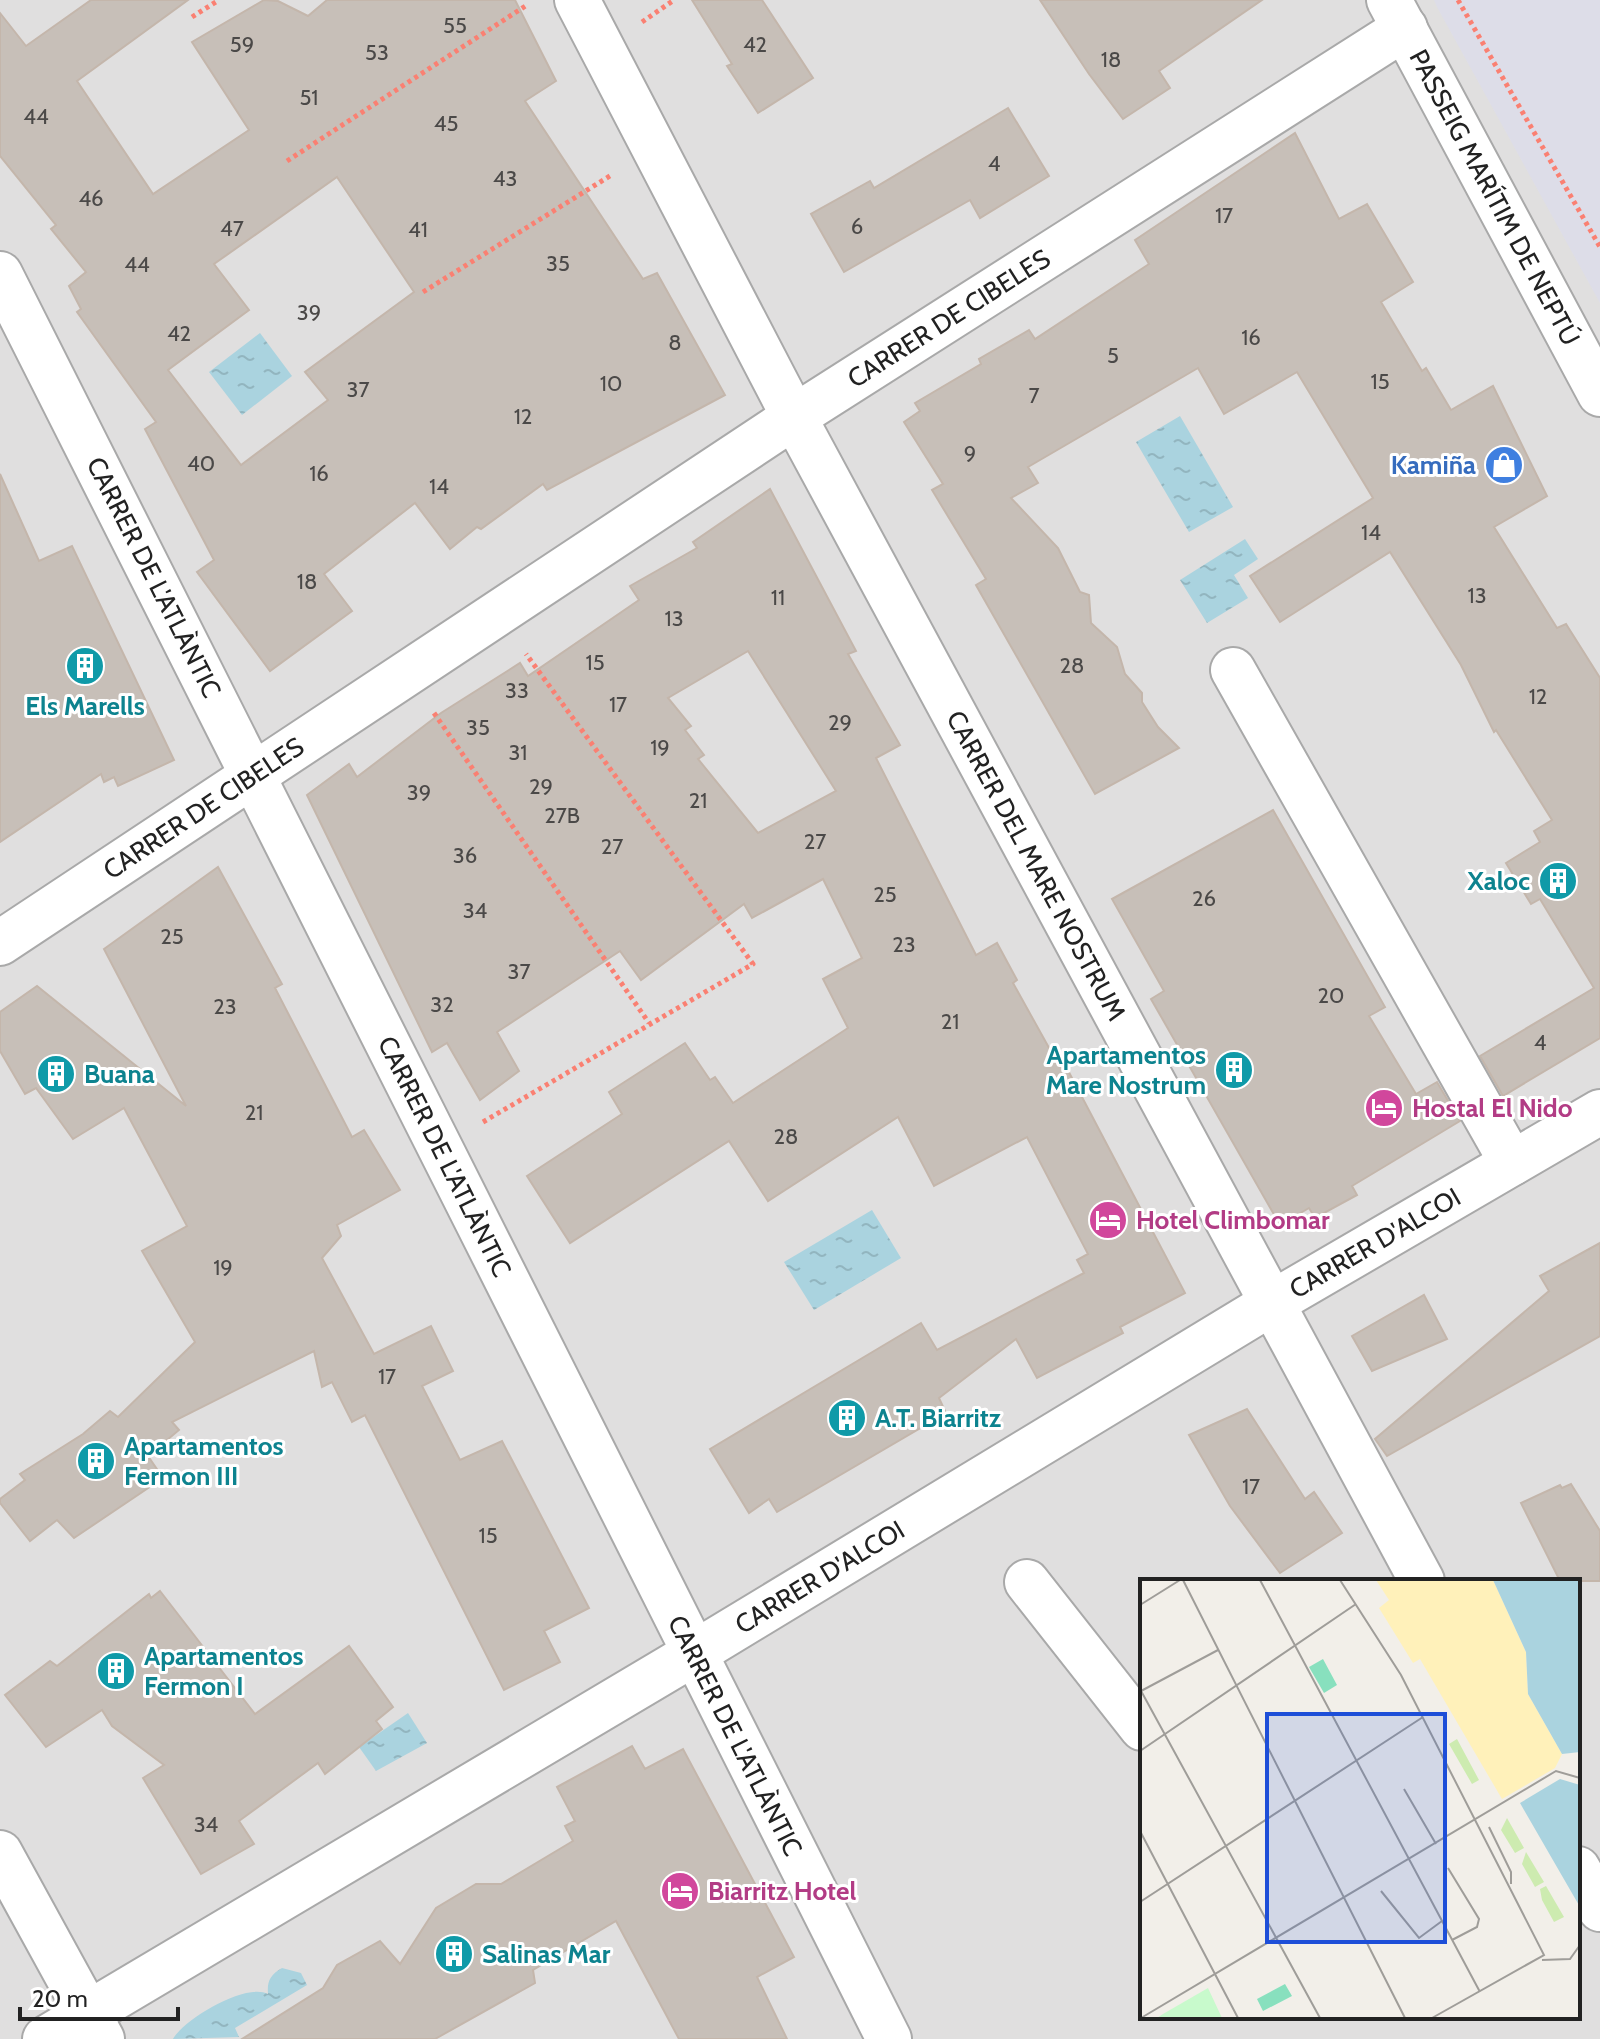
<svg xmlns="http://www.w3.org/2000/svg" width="1600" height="2039" font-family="Cabin,sans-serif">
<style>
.residential{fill:#e0dfdf;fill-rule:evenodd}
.plaza{fill:#dddde8}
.water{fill:url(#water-ripples)}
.building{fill:#c7bfb8;stroke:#c4b6ab;stroke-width:2;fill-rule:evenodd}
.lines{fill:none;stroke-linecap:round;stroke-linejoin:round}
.minor-casing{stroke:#a9a9a9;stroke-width:48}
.path{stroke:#fa8072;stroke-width:5;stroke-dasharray:4 4;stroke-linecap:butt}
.minor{stroke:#fff;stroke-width:44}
.labels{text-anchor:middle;stroke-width:6;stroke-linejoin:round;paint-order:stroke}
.number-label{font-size:22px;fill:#4b4948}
.street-label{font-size:26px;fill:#222;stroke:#fff}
.shop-label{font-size:26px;font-weight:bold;fill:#366cbe;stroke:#fff;text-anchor:end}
.culture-label{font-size:26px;font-weight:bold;fill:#0d838f;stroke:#fff;text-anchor:start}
.hotel-label{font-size:26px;font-weight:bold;fill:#b23c85;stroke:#fff;text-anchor:start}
.inset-road{fill:none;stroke:#9f9d99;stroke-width:2}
.view{fill:#1d4ed8;fill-opacity:0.15;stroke:#1d4ed8;stroke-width:4}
.inset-edge{fill:none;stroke:#222;stroke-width:4}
</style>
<defs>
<pattern id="water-ripples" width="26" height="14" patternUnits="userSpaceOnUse" patternTransform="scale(2)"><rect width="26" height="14" fill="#aad3df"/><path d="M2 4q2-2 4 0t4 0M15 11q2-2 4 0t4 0" fill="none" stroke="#92b5bf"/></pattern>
</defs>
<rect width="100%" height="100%" fill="#f2efe9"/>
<path class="residential" d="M0,0H1600V2039H0ZM1142,1581H1578V2017H1142Z"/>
<path class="plaza" d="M1434,0H1600V303L1437,7Z"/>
<g class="water">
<path d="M260,333L292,376L242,415L209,372Z"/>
<path d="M1180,416L1233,507L1189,532L1136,442Z"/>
<path d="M1245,539L1258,559L1234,575L1248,598L1207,623L1180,580Z"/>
<path d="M872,1210L901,1258L814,1310L784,1262Z"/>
<path d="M408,1713L427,1743L376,1771L359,1747Z"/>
<path d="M282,1968L301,1973L307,1985L235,2028L239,2037L173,2039C184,2019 246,1982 268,1994C267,1981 270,1975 282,1968Z"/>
</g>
<g class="building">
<path d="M91,0H188L77,81L153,194L249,130L192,42L264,0L278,1L308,16L327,0H515L556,81L525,101L643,279L657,273L725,395L547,490L543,484L481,529L477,527L450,549L415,503L324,574L352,611L270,671L197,572L214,560L145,429L156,422L77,312L81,309L69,286L86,272L51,229L56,225L0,156V13L26,46ZM337,177L414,292L305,372L328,400L241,465L168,370L249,310L214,264Z"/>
<path d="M692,0H762L813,78L758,113L727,66L732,64Z"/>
<path d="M1040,0H1262L1159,71L1170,88L1123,119L1089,74Z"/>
<path d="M1008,108L1049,176L980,218L970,200L844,272L811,214L870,181L874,188Z"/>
<path d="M1295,133L1339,219L1367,204L1413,282L1381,302L1422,371L1426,368L1451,410L1493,386L1547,496L1494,527L1557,628L1566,624L1600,678V1038L1503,1096L1480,1056L1594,988L1540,899L1531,904L1506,863L1540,842L1534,831L1552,820L1496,730L1494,732L1461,665L1390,552L1280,622L1250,576L1373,498L1297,372L1224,414L1198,368L1028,467L1038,483L1011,498L1058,548L1080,592L1089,595L1091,623L1117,647L1125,674L1142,693V702L1158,727L1179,748L1095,794L976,585L986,579L932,490L943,484L904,422L920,411L915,403L981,364L979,359L1029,330L1035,339L1149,264L1135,240Z"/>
<path d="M0,474L39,561L72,546L174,760L118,786L114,777L104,782L101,774L0,842Z"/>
<path d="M770,489L856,651L848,654L900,745L876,758L976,955L997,943L1017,980L1013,983L1058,1064L1063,1061L1185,1293L1120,1327L1123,1333L1037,1378L1016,1339L939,1398L946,1413L777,1512L769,1499L749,1513L710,1449L921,1323L937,1350L1084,1273L1077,1260L1088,1254L1027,1137L934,1186L898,1117L768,1201L729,1141L570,1243L527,1176L622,1114L609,1092L685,1043L710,1080L715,1077L733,1103L848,1028L823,979L862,958L823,879L752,918L744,904L641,980L620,951L497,1032L519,1071L480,1100L447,1043L432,1052L307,795L349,764L357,777L441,713L520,663L528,676L639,600L630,586L697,548L693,542ZM748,651L836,791L758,833L698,759L704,755L685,730L691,726L668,698Z"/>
<path d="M1273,810L1385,1007L1369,1016L1416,1094L1437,1082L1460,1121L1352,1186L1357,1195L1315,1218L1309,1208L1280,1225L1151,999L1164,991L1112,899Z"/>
<path d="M218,867L282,984L275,988L352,1137L364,1130L400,1190L337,1225L341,1236L322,1258L374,1354L431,1326L453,1371L422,1386L460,1460L502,1441L589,1608L544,1631L560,1662L504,1690L365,1415L352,1422L332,1382L322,1387L314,1351L172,1422L179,1430L148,1456L163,1478L74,1538L57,1520L30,1541L0,1503V1499L25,1480L20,1474L83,1434L110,1411L118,1417L195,1342L142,1251L187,1226L124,1108L73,1139L36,1088L25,1094L0,1051V1012L37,986L186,1106L104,949Z"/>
<path d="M1600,1243V1336L1387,1456L1375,1439L1549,1291L1540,1276Z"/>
<path d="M1424,1295L1447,1339L1372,1371L1352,1336Z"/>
<path d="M1247,1409L1305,1499L1314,1492L1342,1533L1280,1573L1230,1506L1189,1435Z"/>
<path d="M1571,1484L1600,1531V1581H1560L1521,1503L1560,1485L1562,1488Z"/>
<path d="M160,1591L255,1714L349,1646L393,1707L376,1721L382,1729L325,1774L318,1763L239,1821L254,1844L201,1874L143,1778L164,1765L112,1726L102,1710L46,1747L5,1695L50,1661L57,1666L149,1594L151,1598Z"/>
<path d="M632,1746L645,1769L683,1749L794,1957L757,1977L787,2039H679L616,1921L533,1970L535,1983L435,2039H242L323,1988L337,1965L380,1941L400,1964L436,1908L476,1884H501L573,1841L565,1826L575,1821L557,1787Z"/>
</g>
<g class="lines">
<g class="minor-casing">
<g id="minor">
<path id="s1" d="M577,0L794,417L1422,1581"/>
<path id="s2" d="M1389,0L1600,394"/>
<path id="s3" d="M0,274C300,861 589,1452 889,2039"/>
<path d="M1233,670L1512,1163"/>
<path id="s4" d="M0,943L794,417L1405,28"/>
<path d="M1027,1582L1142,1728"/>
<path d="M0,1853L102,2039"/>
<path d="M1578,1869L1600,1909"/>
<path id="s5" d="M45,2039L693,1654L1272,1303L1600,1112"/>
</g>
</g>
<g class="path">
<path d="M1458,0L1600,247"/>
<path d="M192,17L219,0"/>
<path d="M642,22L674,0"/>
<path d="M287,161L527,5"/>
<path d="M423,292L613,174"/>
<path d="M434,713L649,1023"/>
<path d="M483,1122L753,964L526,654"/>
</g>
<use href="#minor" class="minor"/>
</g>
<defs>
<g id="shop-disc" transform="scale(2)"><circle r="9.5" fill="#3f7fe0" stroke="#fff"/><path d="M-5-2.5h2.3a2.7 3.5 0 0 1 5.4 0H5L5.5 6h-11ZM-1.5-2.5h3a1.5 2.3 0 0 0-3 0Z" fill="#fff"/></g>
<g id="building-disc" transform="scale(2)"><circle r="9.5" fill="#0f9aa8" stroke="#fff"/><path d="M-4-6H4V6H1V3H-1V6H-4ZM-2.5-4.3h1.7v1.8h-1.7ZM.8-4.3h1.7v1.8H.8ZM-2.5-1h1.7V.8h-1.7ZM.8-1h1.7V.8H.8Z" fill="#fff"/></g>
<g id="hotel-disc" transform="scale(2)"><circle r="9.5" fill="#d1479c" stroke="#fff"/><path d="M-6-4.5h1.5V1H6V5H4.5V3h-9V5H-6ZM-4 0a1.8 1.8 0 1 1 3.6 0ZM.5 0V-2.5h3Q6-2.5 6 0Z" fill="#fff"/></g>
</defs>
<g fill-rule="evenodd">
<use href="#shop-disc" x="1504" y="465"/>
<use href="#building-disc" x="85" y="666"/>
<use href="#building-disc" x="1558" y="881"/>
<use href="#building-disc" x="1234" y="1070"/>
<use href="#building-disc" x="56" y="1074"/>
<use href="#hotel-disc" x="1384" y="1108"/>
<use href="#hotel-disc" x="1108" y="1220"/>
<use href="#building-disc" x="847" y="1418"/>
<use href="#building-disc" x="96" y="1461"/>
<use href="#building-disc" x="116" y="1671"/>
<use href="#hotel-disc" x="680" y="1891"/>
<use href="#building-disc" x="454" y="1954"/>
</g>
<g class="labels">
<g class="number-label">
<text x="455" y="33">55</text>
<text x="242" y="52">59</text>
<text x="755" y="52">42</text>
<text x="377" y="60">53</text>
<text x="1111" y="67">18</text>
<text x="309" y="105">51</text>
<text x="36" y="124">44</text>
<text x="446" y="131">45</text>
<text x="994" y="171">4</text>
<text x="505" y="186">43</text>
<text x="91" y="206">46</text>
<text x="1224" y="223">17</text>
<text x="857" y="234">6</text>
<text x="232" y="236">47</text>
<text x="418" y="237">41</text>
<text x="558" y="271">35</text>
<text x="137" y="272">44</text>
<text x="309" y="320">39</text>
<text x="179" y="341">42</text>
<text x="1251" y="345">16</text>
<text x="675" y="350">8</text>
<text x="1113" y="363">5</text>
<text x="1380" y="389">15</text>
<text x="611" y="391">10</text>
<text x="358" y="397">37</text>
<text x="1034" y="403">7</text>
<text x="523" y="424">12</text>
<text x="970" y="461">9</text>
<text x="201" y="471">40</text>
<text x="319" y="481">16</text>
<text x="439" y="494">14</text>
<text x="1371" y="540">14</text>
<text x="307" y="589">18</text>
<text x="1477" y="603">13</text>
<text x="778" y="605">11</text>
<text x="674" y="626">13</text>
<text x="595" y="670">15</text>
<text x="1072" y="673">28</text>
<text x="517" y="698">33</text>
<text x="1538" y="704">12</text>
<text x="618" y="712">17</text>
<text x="840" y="730">29</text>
<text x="478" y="735">35</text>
<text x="660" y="755">19</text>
<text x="518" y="760">31</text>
<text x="541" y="794">29</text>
<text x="419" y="800">39</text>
<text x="698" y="808">21</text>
<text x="562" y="823">27B</text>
<text x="815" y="849">27</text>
<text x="612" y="854">27</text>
<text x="465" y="863">36</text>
<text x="885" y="902">25</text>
<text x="1204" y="906">26</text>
<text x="475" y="918">34</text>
<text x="172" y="944">25</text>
<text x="904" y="952">23</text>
<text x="519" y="979">37</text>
<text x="1331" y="1003">20</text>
<text x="442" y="1012">32</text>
<text x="225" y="1014">23</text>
<text x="950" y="1029">21</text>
<text x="1540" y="1050">4</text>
<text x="254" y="1120">21</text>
<text x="786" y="1144">28</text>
<text x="223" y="1275">19</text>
<text x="387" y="1384">17</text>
<text x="1251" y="1494">17</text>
<text x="488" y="1543">15</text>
<text x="206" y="1832">34</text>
</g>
<g class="street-label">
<text dy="9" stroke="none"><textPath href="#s2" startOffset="224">PASSEIG MARÍTIM DE NEPTÚ</textPath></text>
<text dy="9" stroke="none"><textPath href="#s4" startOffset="1136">CARRER DE CIBELES</textPath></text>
<text dy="9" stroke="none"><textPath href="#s3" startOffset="340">CARRER DE L'ATLÀNTIC</textPath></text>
<text dy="9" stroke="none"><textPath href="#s4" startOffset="244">CARRER DE CIBELES</textPath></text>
<text dy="9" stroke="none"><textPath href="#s1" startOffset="980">CARRER DEL MARE NOSTRUM</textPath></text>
<text dy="9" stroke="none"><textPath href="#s3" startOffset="988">CARRER DE L'ATLÀNTIC</textPath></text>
<text dy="9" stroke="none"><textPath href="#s5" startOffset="1550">CARRER D'ALCOI</textPath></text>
<text dy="9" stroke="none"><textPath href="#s5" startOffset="902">CARRER D'ALCOI</textPath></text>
<text dy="9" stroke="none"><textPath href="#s3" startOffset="1636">CARRER DE L'ATLÀNTIC</textPath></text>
</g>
<g class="shop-label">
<text x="1476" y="474">Kamiña</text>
</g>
<g class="culture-label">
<text x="85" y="715" text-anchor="middle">Els Marells</text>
<text x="1530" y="890" text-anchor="end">Xaloc</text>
<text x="1206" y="1064" text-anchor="end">Apartamentos<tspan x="1206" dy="30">Mare Nostrum</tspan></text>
<text x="84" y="1083">Buana</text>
<text x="875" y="1427">A.T. Biarritz</text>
<text x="124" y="1455">Apartamentos<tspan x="124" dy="30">Fermon III</tspan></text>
<text x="144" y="1665">Apartamentos<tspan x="144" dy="30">Fermon I</tspan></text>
<text x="482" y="1963">Salinas Mar</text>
</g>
<g class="hotel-label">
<text x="1412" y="1117">Hostal El Nido</text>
<text x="1136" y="1229">Hotel Climbomar</text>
<text x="708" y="1900">Biarritz Hotel</text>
</g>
</g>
<g transform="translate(1140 1579)">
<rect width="440" height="440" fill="#f2efe9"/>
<path d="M236,1H353L386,73L388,115L422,175L415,189L362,220L280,80L273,84L239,29L249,21Z" fill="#fff1ba"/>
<path d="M68,409L82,439H17L23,435Z" fill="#c8facc"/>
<path d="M317,160L339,201L332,205L309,165ZM367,239L384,269L375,274L361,251ZM386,273L404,303L395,308L382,285ZM406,307L424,338L414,343L402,321L400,310Z" fill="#cdebb0"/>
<path d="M183,80L197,106L184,114L169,88ZM145,405L152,417L123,432L117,420Z" fill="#88e0be"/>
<path d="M353,1H440V173L422,175L388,115L386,73ZM420,200L440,206V328L380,224Z" fill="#aad3df"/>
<path class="inset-road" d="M43,1L265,439M120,1L340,413M200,1L261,96L404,376L292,439M0,26L40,1M0,110L180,439M1,112L78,71M0,172L216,25M264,210L296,265M349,248L371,293V305M0,252L98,439M308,289L339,340L337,348L312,361M241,312L279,359L302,342M0,323L283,138M402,381L430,380L440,366M1,439L416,192L440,199"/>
<path class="view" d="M127,135H305V363H127Z"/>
<rect width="440" height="440" class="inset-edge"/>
</g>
<path d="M20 2007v12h158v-12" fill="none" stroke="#222222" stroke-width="4"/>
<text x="32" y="2007" font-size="24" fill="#222222" stroke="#ffffff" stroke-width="6" paint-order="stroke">20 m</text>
</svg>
